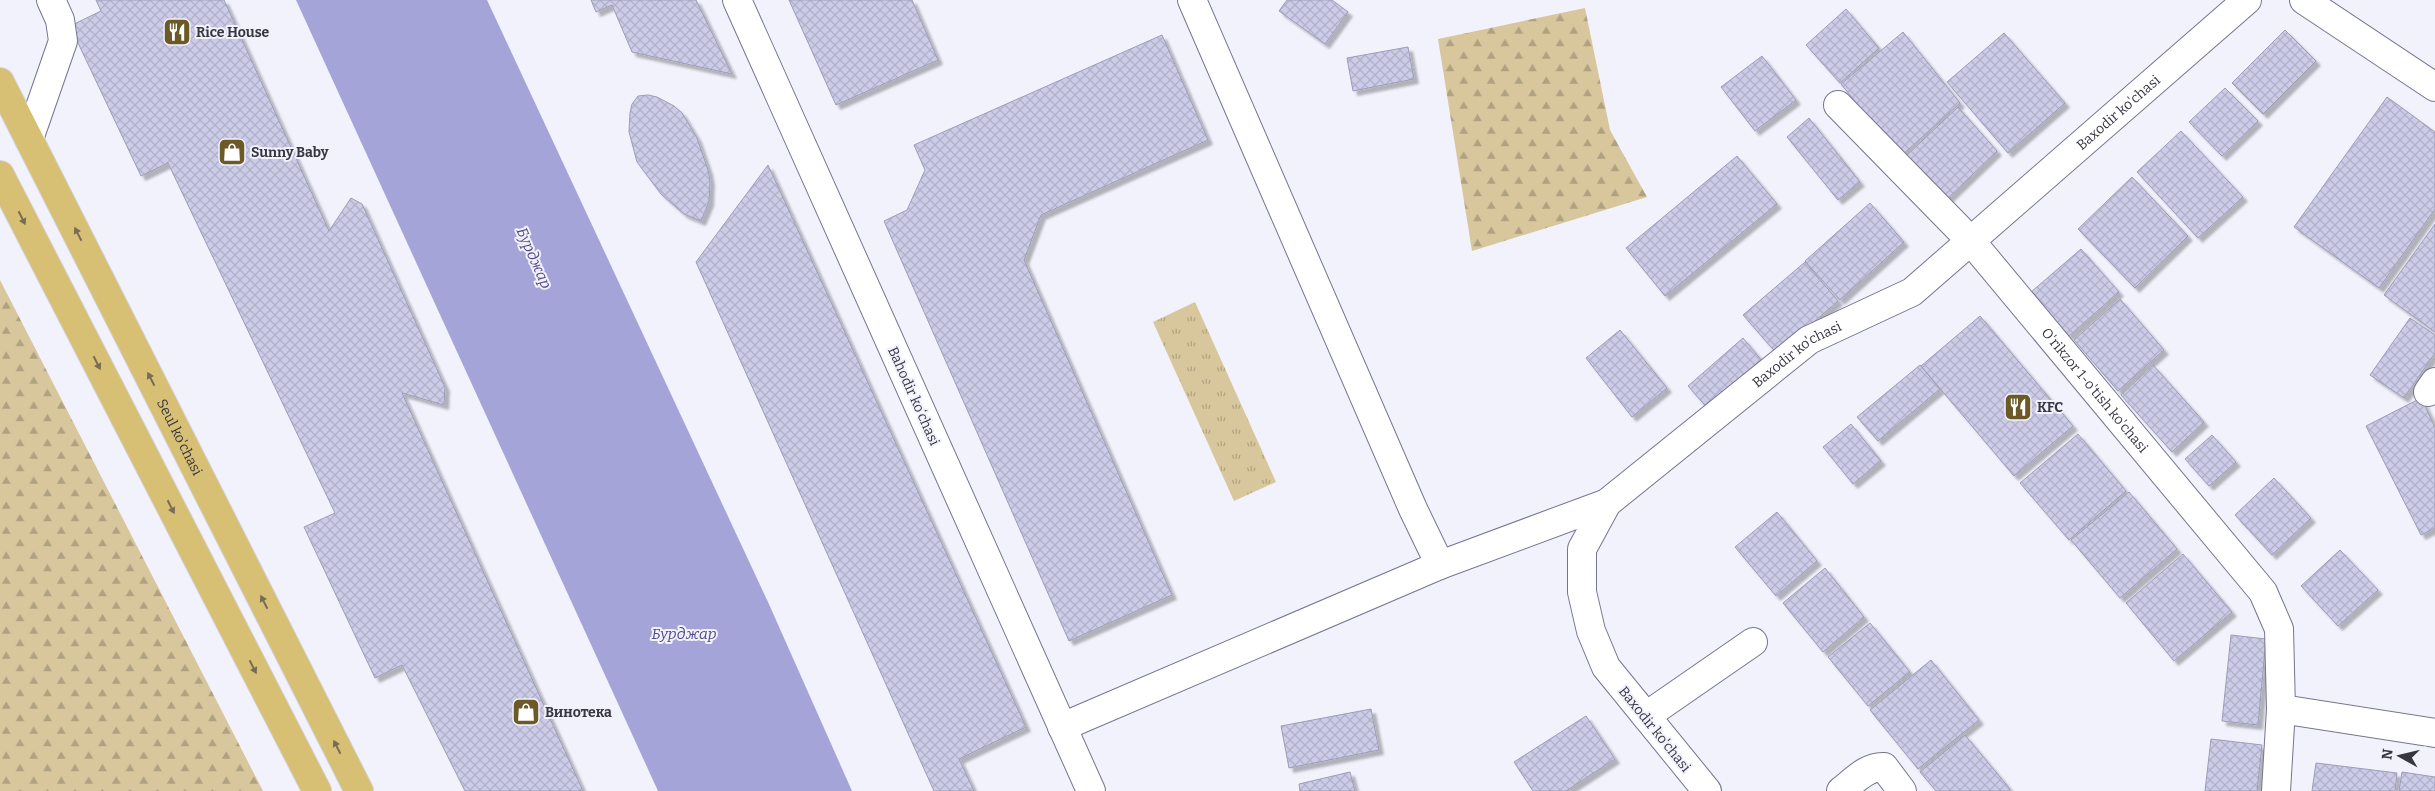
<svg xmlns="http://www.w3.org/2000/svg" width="2435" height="791" font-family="Bitter,serif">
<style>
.grass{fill:url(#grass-tufts)}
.forest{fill:url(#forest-firs)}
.water{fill:#a5a4d8}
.building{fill:url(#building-cross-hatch);stroke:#9b9cb6;filter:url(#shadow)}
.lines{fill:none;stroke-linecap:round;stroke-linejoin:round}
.minor-casing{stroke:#75758e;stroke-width:30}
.major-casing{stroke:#d3d3d5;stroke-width:30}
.minor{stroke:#fff;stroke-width:28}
.major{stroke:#d7bf74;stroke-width:28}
.oneway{fill:#776d56}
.labels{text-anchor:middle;stroke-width:4;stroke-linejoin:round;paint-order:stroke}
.poi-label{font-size:14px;font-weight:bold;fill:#373742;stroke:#f2f2fd;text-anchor:start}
.street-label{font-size:14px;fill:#373742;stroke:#f2f2fd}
.water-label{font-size:15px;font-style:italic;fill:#4f498a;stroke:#f2f2fd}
</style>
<defs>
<pattern id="grass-tufts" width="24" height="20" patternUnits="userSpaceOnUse" patternTransform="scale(1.25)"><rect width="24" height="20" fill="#d8c79c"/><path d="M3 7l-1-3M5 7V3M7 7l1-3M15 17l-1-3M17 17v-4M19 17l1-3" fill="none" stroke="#b0a281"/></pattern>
<pattern id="forest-firs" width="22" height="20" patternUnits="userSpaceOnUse" patternTransform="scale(1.25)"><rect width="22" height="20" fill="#d8c79c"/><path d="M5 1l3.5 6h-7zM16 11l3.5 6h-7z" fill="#b0a281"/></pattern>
<pattern id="building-cross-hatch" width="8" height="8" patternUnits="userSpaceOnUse" patternTransform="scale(1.25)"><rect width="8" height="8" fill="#cccce8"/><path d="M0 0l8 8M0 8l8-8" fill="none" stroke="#b0b0c8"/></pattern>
<filter id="shadow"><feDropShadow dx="4.5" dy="4.5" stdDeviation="1" flood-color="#0004"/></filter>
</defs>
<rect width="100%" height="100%" fill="#f2f2fd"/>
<path class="grass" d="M1195,302L1276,482L1234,501L1153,322Z"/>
<g class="forest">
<path d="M1585,8L1610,130L1647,197L1472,251L1438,39Z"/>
<path d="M0,280L263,791H0Z"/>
</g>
<path class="water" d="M296,0H487L768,602L852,791H658Z"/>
<g class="building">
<path d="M96,0H224L329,231L351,198L362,204L445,387L444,405L402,393L583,791H465L402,665L375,678L304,527L335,513L168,163L141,176L70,26L101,11Z"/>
<path d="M591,0H696L732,74L632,52L612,5L596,12Z"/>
<path d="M789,0H912L938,60L836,105Z"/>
<path d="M1287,0H1332L1348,12L1325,44L1279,11Z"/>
<path d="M1846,9L1879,48L1840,83L1806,45Z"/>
<path d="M2285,30L2316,61L2263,114L2232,83Z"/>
<path d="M1903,32L1960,103L1900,157L1841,84Z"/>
<path d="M2004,33L2065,103L2008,153L1947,82Z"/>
<path d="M1162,35L1208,140L1041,215L1024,260L1172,595L1069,641L884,221L907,210L925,170L914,145Z"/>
<path d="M1408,47L1414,79L1353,91L1347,58Z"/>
<path d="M1762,56L1796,100L1755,131L1721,87Z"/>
<path d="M2225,88L2258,121L2222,156L2189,122Z"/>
<path d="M648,95L657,97L674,106L682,113L697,138L708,170L710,181L709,202L701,221L684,214L661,194L637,162L629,132L630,113L632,104L638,96Z"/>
<path d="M2387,97L2435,132V209L2379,288L2294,227Z"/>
<path d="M1958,107L1997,151L1944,202L1903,159Z"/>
<path d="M1809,118L1860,182L1838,200L1787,137Z"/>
<path d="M2181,131L2243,197L2198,238L2137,172Z"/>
<path d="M1737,156L1777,204L1665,296L1626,248Z"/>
<path d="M768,165L1026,727L959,759L974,791H934L696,262Z"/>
<path d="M2132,177L2188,236L2135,288L2078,229Z"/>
<path d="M1870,203L1904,242L1840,300L1805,261Z"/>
<path d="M2435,224V332L2384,295Z"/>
<path d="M2081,249L2119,292L2069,336L2031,292Z"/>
<path d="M1805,262L1838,301L1777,354L1743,315Z"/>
<path d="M2120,299L2164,350L2118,391L2074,340Z"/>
<path d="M1980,316L2073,426L2014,476L1921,366Z"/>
<path d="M2410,318L2435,335V353L2404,398L2370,375Z"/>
<path d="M1620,330L1667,388L1632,417L1586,358Z"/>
<path d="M1743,338L1763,362L1708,409L1688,386Z"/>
<path d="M1920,365L1940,389L1878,441L1857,417Z"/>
<path d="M2153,365L2204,422L2172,452L2121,395Z"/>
<path d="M2421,398L2435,427V528L2421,535L2366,426Z"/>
<path d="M1851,424L1881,461L1853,484L1823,447Z"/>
<path d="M2078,434L2126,491L2069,540L2020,483Z"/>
<path d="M2212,435L2236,462L2209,486L2185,459Z"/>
<path d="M2274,478L2311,518L2272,555L2235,515Z"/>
<path d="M2129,492L2177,549L2120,598L2071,540Z"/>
<path d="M1777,512L1817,561L1776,596L1735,547Z"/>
<path d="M2340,550L2378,590L2338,626L2301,586Z"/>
<path d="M2183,554L2232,612L2174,661L2126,603Z"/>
<path d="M1825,568L1864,617L1823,652L1783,603Z"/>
<path d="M1870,623L1910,672L1868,706L1828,657Z"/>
<path d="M2231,635L2266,639L2258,725L2222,721Z"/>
<path d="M1931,660L1979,720L1918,769L1870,710Z"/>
<path d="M1371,709L1379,750L1289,768L1281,726Z"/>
<path d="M1586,716L1615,759L1566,791H1533L1514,762Z"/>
<path d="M1965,735L2010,789L2008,791H1936L1920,772Z"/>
<path d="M2211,739L2262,745L2257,791H2205Z"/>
<path d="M2316,763L2397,773L2395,791H2312Z"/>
<path d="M1350,772L1355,791H1300L1299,784Z"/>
<path d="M2402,772L2435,777V791H2399Z"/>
</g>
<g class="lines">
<g class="minor-casing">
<g id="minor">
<path d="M737,0L1091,791"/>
<path d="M1192,0L1413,509L1440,565L1607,503"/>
<path d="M2304,0L2435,87"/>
<path id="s1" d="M1838,105L1970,240L2263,592L2279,629L2281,709L2276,791"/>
<path d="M29,139L63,41L60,20L51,0"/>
<path d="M2428,392L2435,382"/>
<path d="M2281,709L2435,733"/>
<path d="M1646,716L1753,642"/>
<path d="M1062,727L1440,565"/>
<path id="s2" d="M1707,791L1606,667L1591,631L1582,592V549L1607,503L1809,340L1912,292L2247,0"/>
<path d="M1841,791C1854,781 1867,766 1884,767L1902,791"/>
</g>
</g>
<g class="major-casing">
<g id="major">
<path id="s3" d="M0,82L359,791"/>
<path d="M0,175L317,791"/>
</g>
</g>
<use href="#minor" class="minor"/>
<use href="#major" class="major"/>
</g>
<defs><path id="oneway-solid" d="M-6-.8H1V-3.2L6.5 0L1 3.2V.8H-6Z" transform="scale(1.25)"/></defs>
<g class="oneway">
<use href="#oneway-solid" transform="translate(22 218) rotate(63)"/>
<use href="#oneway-solid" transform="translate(78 234) rotate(-117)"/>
<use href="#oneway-solid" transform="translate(97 363) rotate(63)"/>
<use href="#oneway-solid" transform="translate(151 379) rotate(-117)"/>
<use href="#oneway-solid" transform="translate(171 507) rotate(63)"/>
<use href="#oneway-solid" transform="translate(264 602) rotate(-117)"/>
<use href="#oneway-solid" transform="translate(253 667) rotate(63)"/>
<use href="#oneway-solid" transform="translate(337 747) rotate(-117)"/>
</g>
<defs>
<g id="restaurant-square" transform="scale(1.4375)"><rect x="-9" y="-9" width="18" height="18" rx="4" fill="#6b5927" stroke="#f2f2fd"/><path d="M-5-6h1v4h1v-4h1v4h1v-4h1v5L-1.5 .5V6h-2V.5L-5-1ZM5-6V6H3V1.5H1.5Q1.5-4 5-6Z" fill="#fff"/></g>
<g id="shop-square" transform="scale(1.4375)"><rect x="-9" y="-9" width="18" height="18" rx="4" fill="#6b5927" stroke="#f2f2fd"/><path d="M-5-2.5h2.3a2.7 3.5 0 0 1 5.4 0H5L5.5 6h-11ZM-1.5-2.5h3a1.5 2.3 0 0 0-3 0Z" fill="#fff"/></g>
</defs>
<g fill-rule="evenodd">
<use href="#restaurant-square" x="177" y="32"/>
<use href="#shop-square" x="232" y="152"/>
<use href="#restaurant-square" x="2018" y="407"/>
<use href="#shop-square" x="526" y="712"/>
</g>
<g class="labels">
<g class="poi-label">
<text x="196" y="37">Rice House</text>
<text x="251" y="157">Sunny Baby</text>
<text x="2037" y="412">KFC</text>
<text x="545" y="717">Винотека</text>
</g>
<g class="street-label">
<text dy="5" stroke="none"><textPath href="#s2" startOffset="981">Baxodir ko'chasi</textPath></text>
<text dy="5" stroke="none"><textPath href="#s2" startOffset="576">Baxodir ko'chasi</textPath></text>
<text dy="5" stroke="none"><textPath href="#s1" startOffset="384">O'rikzor 1-o'tish ko'chasi</textPath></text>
<text transform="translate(914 396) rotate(66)" y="5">Bahodir koʻchasi</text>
<text dy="5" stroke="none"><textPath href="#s3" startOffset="398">Seul ko'chasi</textPath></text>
<text transform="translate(1655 729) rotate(51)" y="5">Baxodir ko'chasi</text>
</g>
<g class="water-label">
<text transform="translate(534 258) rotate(66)" y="5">Бурджар</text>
<text x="684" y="639">Бурджар</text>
</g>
</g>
<g transform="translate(2400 756) rotate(278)" stroke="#f2f2fd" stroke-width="4" paint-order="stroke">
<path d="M0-4L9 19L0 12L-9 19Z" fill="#373742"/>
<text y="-8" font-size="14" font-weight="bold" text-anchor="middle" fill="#373742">N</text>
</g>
</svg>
